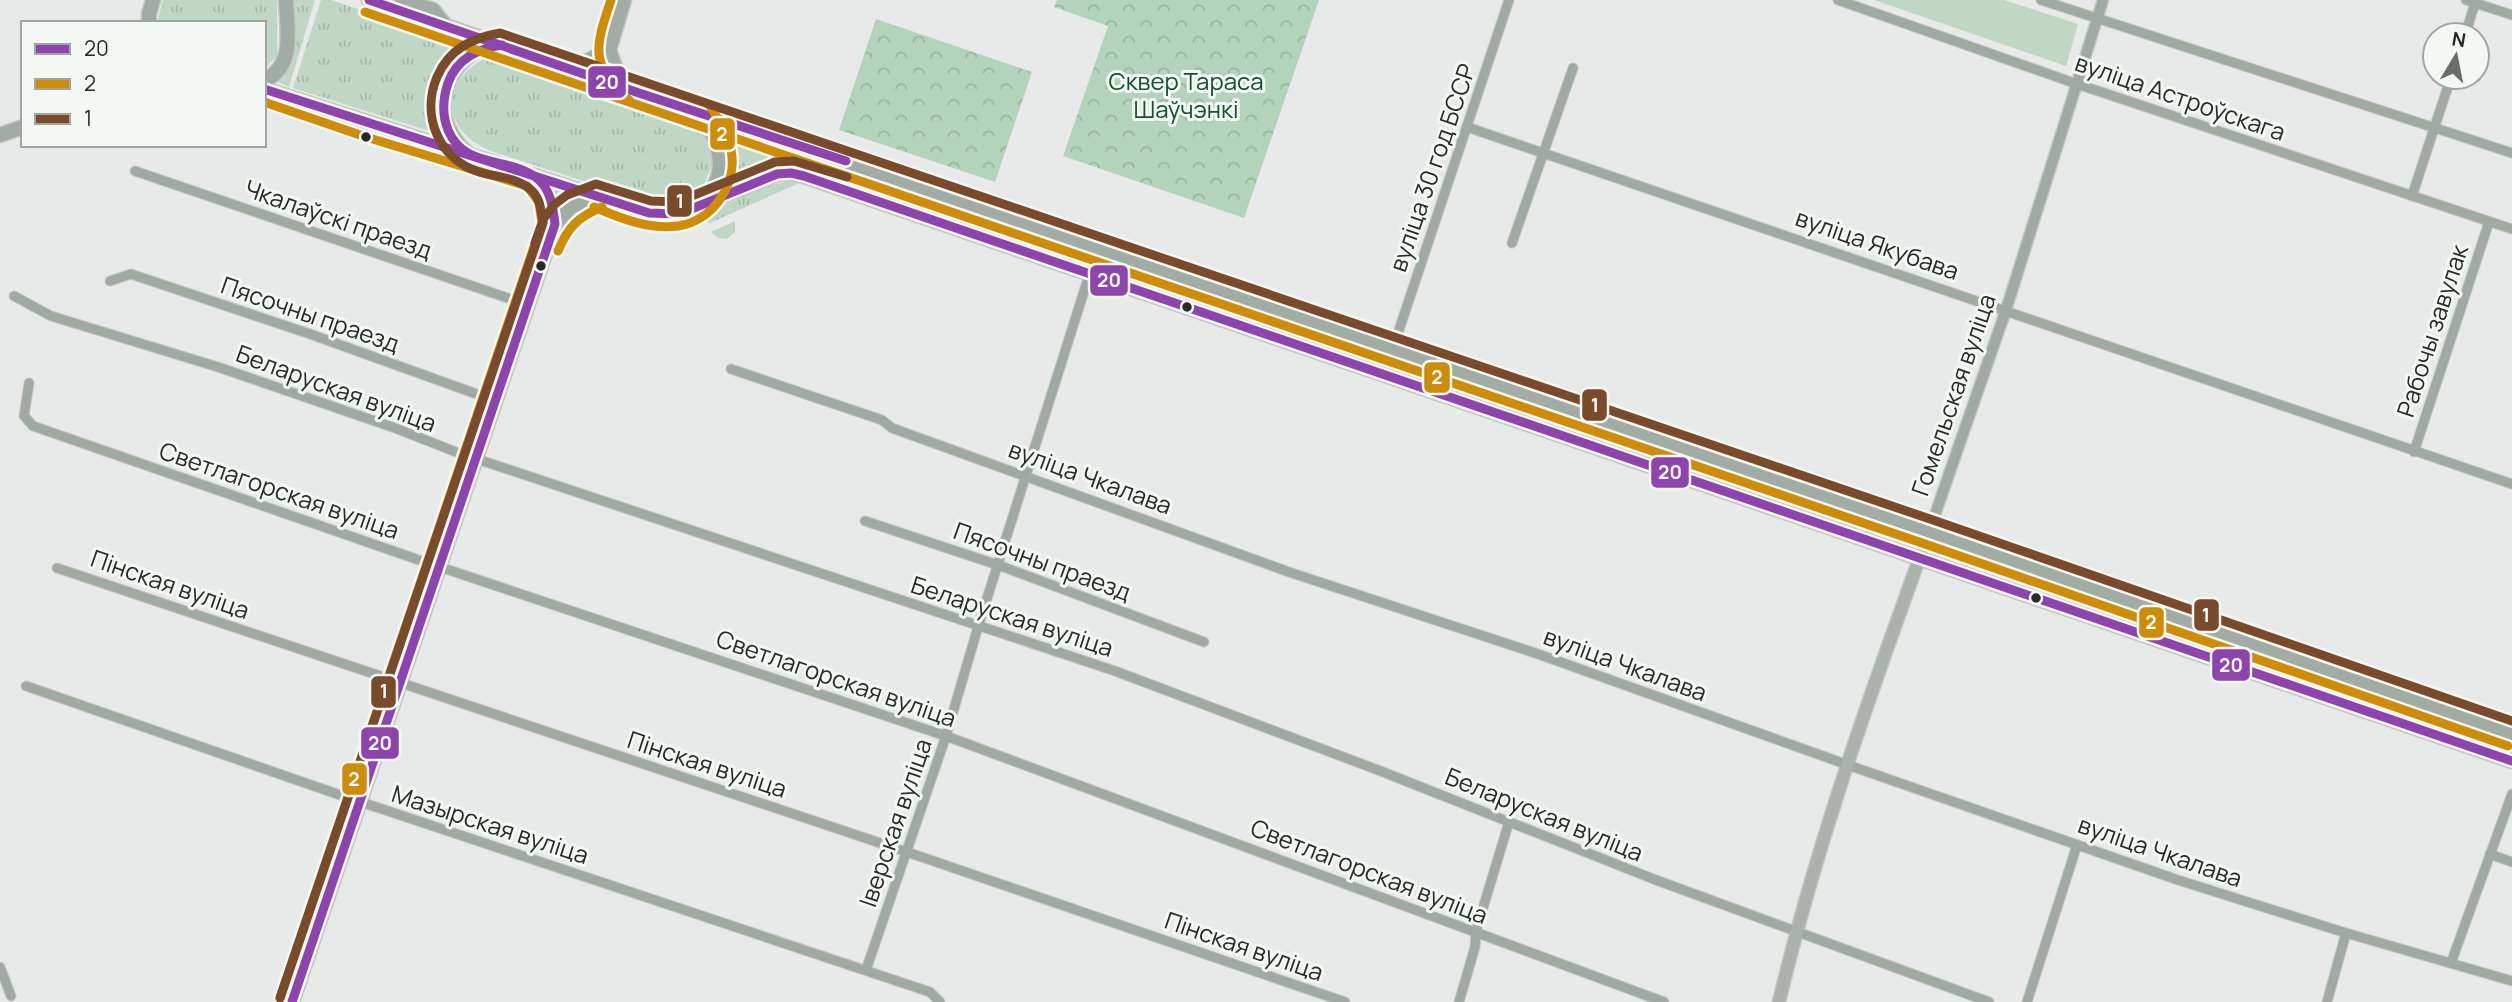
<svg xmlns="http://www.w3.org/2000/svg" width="2512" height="1002" font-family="Manrope,sans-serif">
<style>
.grass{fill:url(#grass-tufts)}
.forest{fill:url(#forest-crowns)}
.park{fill:#c1d7c6}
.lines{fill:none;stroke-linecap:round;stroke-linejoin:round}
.minor-casing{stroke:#c5c7c5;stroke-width:11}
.tertiary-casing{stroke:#c5c7c5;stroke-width:13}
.secondary-casing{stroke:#c5c7c5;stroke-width:15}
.primary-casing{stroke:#c5c7c5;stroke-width:17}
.minor{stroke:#a1a9a3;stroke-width:9}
.tertiary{stroke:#a1a9a3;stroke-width:10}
.secondary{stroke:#abb2ac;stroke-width:12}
.primary{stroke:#a3aba5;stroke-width:14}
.bus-1-casing{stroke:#f4f8f4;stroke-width:14}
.bus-2-casing{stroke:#f4f8f4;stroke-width:14}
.bus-3-casing{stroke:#f4f8f4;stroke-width:14}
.bus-1{stroke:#8e44ad;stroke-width:9}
.bus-2{stroke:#ce8d08;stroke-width:9}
.bus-3{stroke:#7a4b2a;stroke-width:9}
.bus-dot{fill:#282a28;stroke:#f4f8f4;stroke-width:2.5}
.labels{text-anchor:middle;stroke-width:6;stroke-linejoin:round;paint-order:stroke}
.park-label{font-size:24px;fill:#135129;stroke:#f4f8f4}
.street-label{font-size:24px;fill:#282a28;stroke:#f4f8f4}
.line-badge{stroke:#f4f8f4;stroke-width:2.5}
.badge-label{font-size:19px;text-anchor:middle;font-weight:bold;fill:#fff}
</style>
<defs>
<pattern id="grass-tufts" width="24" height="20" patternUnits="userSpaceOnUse" patternTransform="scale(1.75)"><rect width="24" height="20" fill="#c1d7c6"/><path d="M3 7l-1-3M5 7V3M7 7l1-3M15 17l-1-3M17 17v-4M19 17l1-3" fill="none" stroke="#a6b9aa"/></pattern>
<pattern id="forest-crowns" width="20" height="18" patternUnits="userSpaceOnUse" patternTransform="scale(1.75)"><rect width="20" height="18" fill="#b4d3bb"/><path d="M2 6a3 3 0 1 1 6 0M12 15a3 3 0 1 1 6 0" fill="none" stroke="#9bb5a1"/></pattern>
</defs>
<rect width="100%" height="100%" fill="#e7eae8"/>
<g class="grass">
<path d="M163,0H277V56L264,69V23H157Z"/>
<path d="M294,0H315L289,87L278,82C303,58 295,32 294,0Z"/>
<path d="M321,0H331L361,10L378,12L469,42L471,44C438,62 428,100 441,133L439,134L293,88Z"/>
<path d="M497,55L512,57L691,120L703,130L710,147L713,163L702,189L687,198L672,202L608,189L488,150C476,144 465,137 458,125C439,95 468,60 497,55Z"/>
<path d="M720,129L1080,252L1081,258L1077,259L784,161L724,186L730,155Z"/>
<path d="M790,181L799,183L708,224L710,212L766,186Z"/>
<path d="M735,221V232L727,239L718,238L711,232Z"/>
<path d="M1114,267L1212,302L1255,312L1537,409L1534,415L1113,270Z"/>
<path d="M1542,411L1906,536V538L1817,513L1539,417Z"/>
</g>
<g class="forest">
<path d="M1057,0H1319L1244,218L1063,156L1108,26L1054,7Z"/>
<path d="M876,19L1032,72L995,182L839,130Z"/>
</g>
<path class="park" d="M1874,0H2004L2078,24L2066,66Z"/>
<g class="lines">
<g class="minor-casing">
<g id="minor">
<path d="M1838,0L2077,84L2512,229"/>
<path d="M2041,0L2512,153"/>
<path d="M2466,0L2512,15"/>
<path d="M2465,35L2476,0"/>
<path d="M1467,127L2512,484"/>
<path d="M135,171L528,305"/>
<path d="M2412,196L2451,77"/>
<path d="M1512,243L1573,68"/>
<path d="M110,281L131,274L310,334L496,401"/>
<path d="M14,296L51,316L218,367L395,428L456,452L1115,671L1378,770L1656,880L1989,1002"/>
<path d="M1393,348L1509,0"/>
<path d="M731,369L882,420L892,428L1289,572L1538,654L1848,765L2178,880L2346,933L2512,981"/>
<path d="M29,383L24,416L33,426L419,560L946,736L1664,1002"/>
<path d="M2414,452L2489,222"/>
<path d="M865,521L998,565L1204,642"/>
<path d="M57,568L907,852L1345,1002"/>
<path d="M26,686L340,795L930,992L940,1002"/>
<path d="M2490,854L2512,862"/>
<path d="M2451,963L2512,794"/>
<path d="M0,967L11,996"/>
<path d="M866,970L946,736L978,627L1098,247"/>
<path d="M1459,1002L1475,947L1476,931L1509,822"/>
<path d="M2027,1002L2077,845"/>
<path d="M2327,1002L2346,933"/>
</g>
</g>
<g class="tertiary-casing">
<path id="tertiary" d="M1929,532L2006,310L2103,0"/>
</g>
<g class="secondary-casing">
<path id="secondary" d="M1779,1002C1817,842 1873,686 1929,532"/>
</g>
<g class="primary-casing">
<g id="primary">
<path d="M369,0L1929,532L2512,734"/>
<path d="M402,0L433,10L444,24"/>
<path d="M149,23V14L153,0"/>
<path d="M609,50L617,72L634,89"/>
<path d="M609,50L624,0"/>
<path d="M564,64L587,61L609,50"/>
<path d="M264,81C296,65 287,30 286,0"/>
<path d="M264,89L649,213L679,214L777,174L791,173L804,176L2512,761"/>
<path d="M0,135L23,127"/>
<path d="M468,154C443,132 435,101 454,72C460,63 468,55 478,50C485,47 493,47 500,45"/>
<path d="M535,176C552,193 552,201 555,224"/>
<path d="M699,205C732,176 721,144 700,113"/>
<path d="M292,1002L555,224L572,206L598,196"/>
</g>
</g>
<use href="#minor" class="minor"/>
<use href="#tertiary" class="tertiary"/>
<use href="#secondary" class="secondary"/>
<use href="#primary" class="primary"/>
<g class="bus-1-casing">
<g id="bus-1">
<path d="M369,0L639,93L846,161"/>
<path d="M264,89L649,213L679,214L777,174L791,173L804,176L2512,761"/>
<path d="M292,1002L555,224C553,208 551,191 539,180C511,155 465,171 448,130C442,115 443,98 448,83C457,58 478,49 502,45"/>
</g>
</g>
<g class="bus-2-casing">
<g id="bus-2">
<path d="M611,0C594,50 590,64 631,102"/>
<path d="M365,12L1925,544L2508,746"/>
<path d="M264,102L366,137L527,186L539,202L542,223L280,998"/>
<path d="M594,207C620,218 649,230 678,226C713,221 738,184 731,150C728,134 719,120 710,106"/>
<path d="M558,251C568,227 578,217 602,207"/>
</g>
</g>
<g class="bus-3-casing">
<g id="bus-3">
<path d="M535,243L544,218L555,204L567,195L596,184L651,201L677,202L775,162L794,161L847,177"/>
<path d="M280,998L543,223C541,210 540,197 530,189C516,177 495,177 479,172C438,159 421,115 437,77C449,49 472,38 500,33L1933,520L2512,721"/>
</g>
</g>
<use href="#bus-1" class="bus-1"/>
<use href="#bus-2" class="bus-2"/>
<use href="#bus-3" class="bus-3"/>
</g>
<g class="bus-dot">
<circle cx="366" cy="137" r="6"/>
<circle cx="541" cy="266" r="6"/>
<circle cx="1187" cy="307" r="6"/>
<circle cx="2036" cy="598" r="6"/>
</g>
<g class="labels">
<g class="park-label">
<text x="1186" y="90">Сквер Тараса<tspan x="1186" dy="28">Шаўчэнкі</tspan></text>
</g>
<g class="street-label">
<text transform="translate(2180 98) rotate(19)" y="8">вуліца Астроўскага</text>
<text transform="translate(1433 168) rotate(-71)" y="8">вуліца 30 год БССР</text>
<text transform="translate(338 220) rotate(19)" y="8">Чкалаўскі праезд</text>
<text transform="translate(1877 245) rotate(19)" y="8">вуліца Якубава</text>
<text transform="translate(310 315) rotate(19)" y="8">Пясочны праезд</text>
<text transform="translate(2433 331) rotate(-72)" y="8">Рабочы завулак</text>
<text transform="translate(336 389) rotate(20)" y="8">Беларуская вуліца</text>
<text transform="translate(1954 395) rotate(-71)" y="8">Гомельская вуліца</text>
<text transform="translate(1090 478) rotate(20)" y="8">вуліца Чкалава</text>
<text transform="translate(279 491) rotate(19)" y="8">Светлагорская вуліца</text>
<text transform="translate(1042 562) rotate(20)" y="8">Пясочны праезд</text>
<text transform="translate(170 585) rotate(19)" y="8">Пінская вуліца</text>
<text transform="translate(1012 617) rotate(18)" y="8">Беларуская вуліца</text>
<text transform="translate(1625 665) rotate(20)" y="8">вуліца Чкалава</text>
<text transform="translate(836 679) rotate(19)" y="8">Светлагорская вуліца</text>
<text transform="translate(707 765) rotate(18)" y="8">Пінская вуліца</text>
<text transform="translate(1544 815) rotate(22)" y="8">Беларуская вуліца</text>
<text transform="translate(896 823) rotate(-71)" y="8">Іверская вуліца</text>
<text transform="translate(490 825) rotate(18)" y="8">Мазырская вуліца</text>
<text transform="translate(2160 852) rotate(19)" y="8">вуліца Чкалава</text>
<text transform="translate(1369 872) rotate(21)" y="8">Светлагорская вуліца</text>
<text transform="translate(1244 947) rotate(19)" y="8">Пінская вуліца</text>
</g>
</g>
<g class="line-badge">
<rect x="587" y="65" width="40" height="34" rx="7" fill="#8e44ad"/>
<rect x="709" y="117" width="27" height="34" rx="7" fill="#ce8d08"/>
<rect x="666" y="184" width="27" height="34" rx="7" fill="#7a4b2a"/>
<rect x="1089" y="264" width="40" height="33" rx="7" fill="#8e44ad"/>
<rect x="1423" y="361" width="28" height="33" rx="7" fill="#ce8d08"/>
<rect x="1581" y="388" width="27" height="34" rx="7" fill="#7a4b2a"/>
<rect x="1650" y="456" width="40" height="33" rx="7" fill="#8e44ad"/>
<rect x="2193" y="598" width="27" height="34" rx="7" fill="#7a4b2a"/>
<rect x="2138" y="606" width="27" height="33" rx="7" fill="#ce8d08"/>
<rect x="2211" y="648" width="40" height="34" rx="7" fill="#8e44ad"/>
<rect x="370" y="675" width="27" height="34" rx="7" fill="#7a4b2a"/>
<rect x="360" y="726" width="40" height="34" rx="7" fill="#8e44ad"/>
<rect x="341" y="762" width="27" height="34" rx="7" fill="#ce8d08"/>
</g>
<g class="badge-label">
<text x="607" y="89">20</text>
<text x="722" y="141">2</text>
<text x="680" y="208">1</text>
<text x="1109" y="287">20</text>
<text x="1437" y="384">2</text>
<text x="1595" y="412">1</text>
<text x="1670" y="479">20</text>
<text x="2206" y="622">1</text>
<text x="2151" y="629">2</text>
<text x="2231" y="672">20</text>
<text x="384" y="698">1</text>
<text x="380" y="750">20</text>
<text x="354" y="786">2</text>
</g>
<rect x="21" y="21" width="245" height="126" fill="#f4f8f4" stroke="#a2a6a2" stroke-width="2"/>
<rect x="35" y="44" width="35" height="10" fill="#8e44ad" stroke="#a2a6a2" stroke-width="2"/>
<text x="84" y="56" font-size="21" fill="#282a28">20</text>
<rect x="35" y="79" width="35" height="10" fill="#ce8d08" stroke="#a2a6a2" stroke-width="2"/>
<text x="84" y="91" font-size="21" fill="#282a28">2</text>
<rect x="35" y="114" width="35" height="10" fill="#7a4b2a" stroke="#a2a6a2" stroke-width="2"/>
<text x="84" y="126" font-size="21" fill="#282a28">1</text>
<g transform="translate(2456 56) rotate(10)"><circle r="33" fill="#f4f8f4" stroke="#a2a6a2" stroke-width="2"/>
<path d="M0-5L12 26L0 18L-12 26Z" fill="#6b6d6b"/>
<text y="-10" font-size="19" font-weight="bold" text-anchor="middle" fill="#282a28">N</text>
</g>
</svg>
